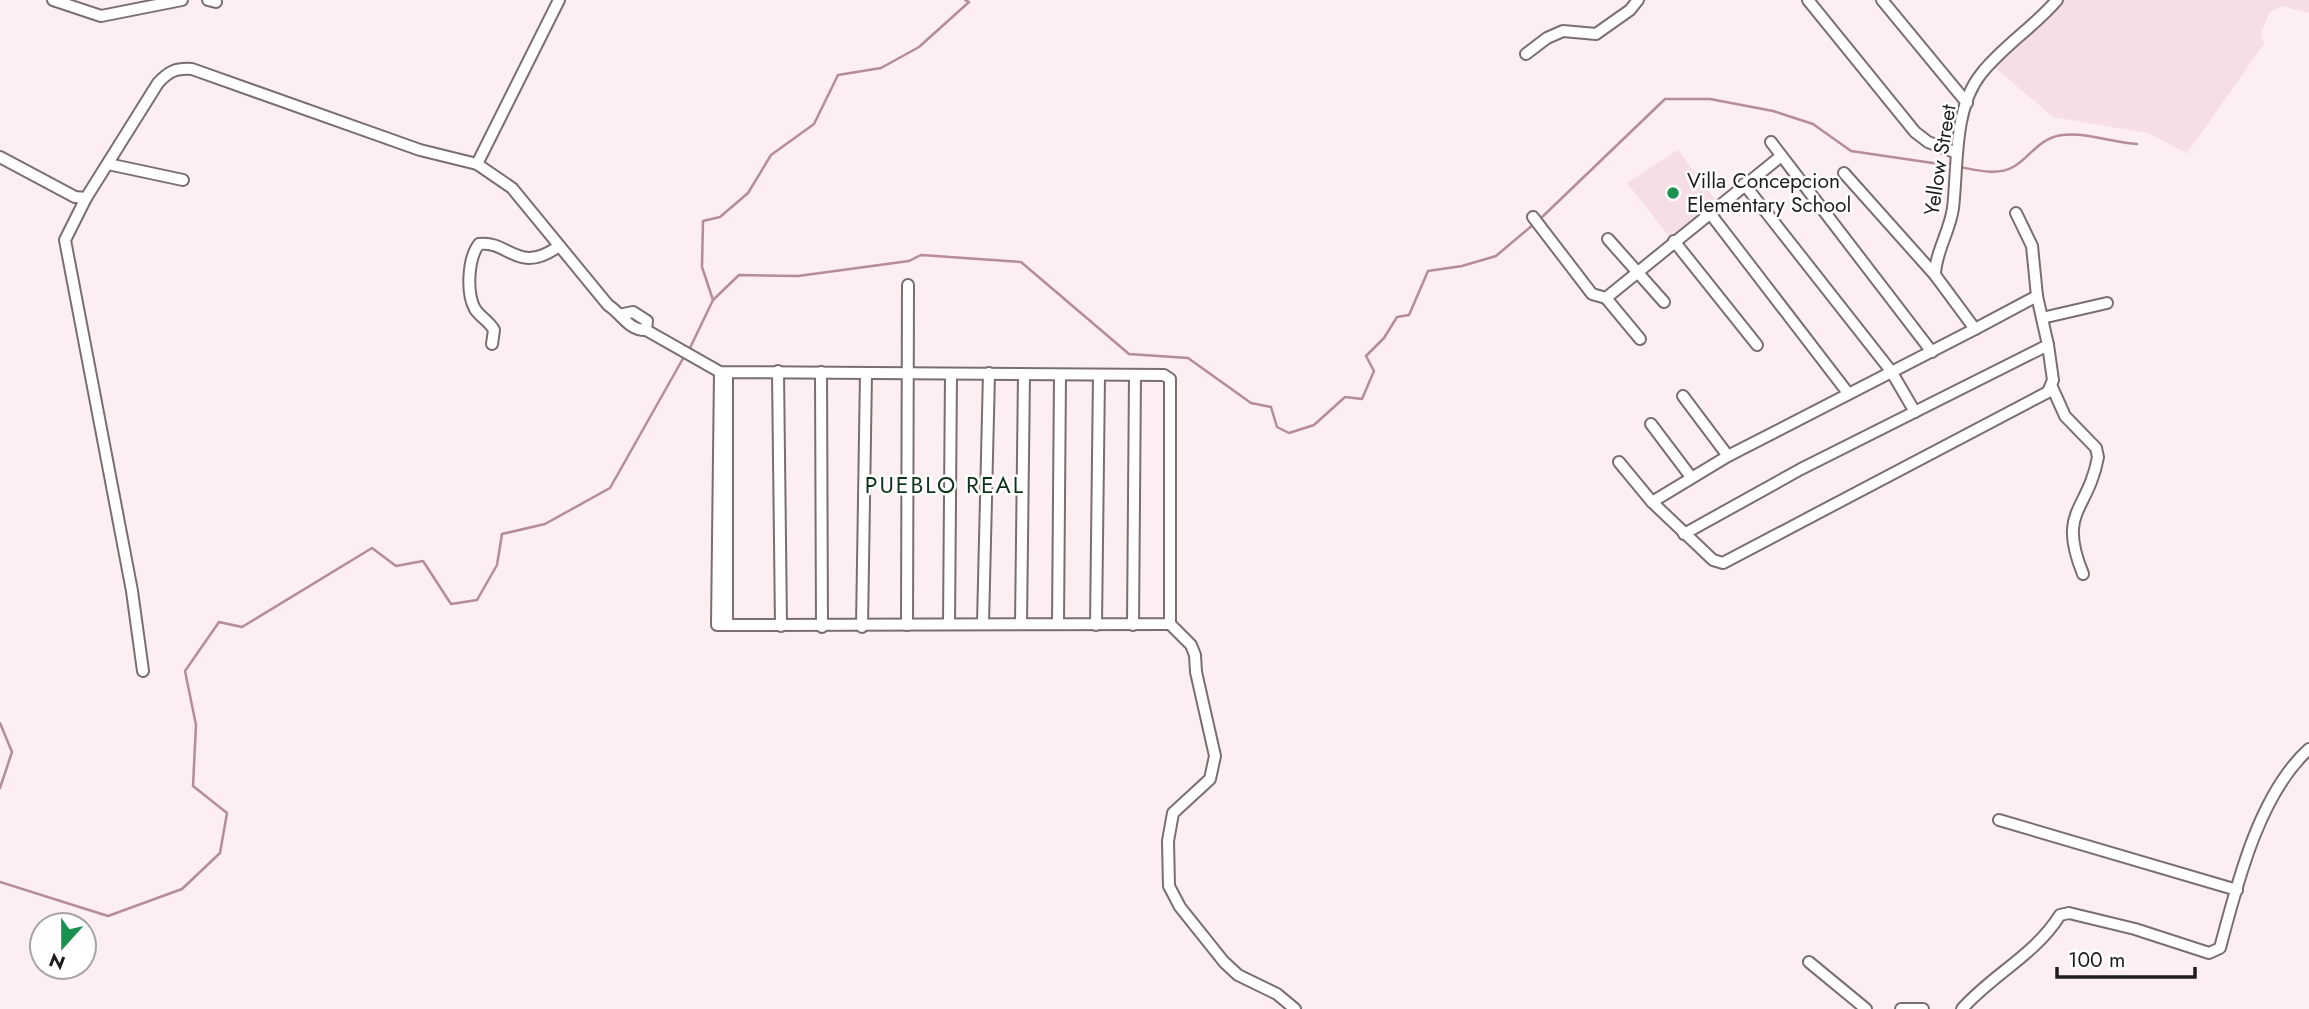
<svg xmlns="http://www.w3.org/2000/svg" width="2309" height="1009" font-family="Jost,sans-serif">
<style>
.built{fill:#f6dfe4}
.lines{fill:none;stroke-linecap:round;stroke-linejoin:round}
.stream{stroke:#b58d97;stroke-width:2.5}
.street-casing{stroke:#7a6e71;stroke-width:14}
.street{stroke:#fff;stroke-width:10}
.poi-dot{fill:#19924f;stroke:#fff;stroke-width:2.5}
.labels{text-anchor:middle;stroke-width:5;stroke-linejoin:round;paint-order:stroke}
.street-label{font-size:21px;fill:#201b1c;stroke:#fff}
.poi-label{font-size:21px;fill:#201b1c;stroke:#fff;text-anchor:start}
.neighbourhood-label{font-size:23px;letter-spacing:2px;fill:#0e331b;stroke:#fff}
</style>
<rect width="100%" height="100%" fill="#fceef1"/>
<g class="built">
<path d="M2060,0H2309V13L2282,6L2270,12L2261,32L2264,44L2187,153L2148,133L2053,117L1993,66Z"/>
<path d="M1678,150L1718,203L1673,241L1627,183Z"/>
</g>
<g class="lines">
<g class="stream">
<path d="M1960,167C1976,170 1998,176 2013,167C2027,160 2035,144 2051,138C2076,128 2111,143 2137,144"/>
<path d="M1539,220L1665,99H1710L1773,111L1813,124L1851,151L1953,166"/>
<path d="M713,300L739,275L798,276L909,261L921,255L1021,262L1129,354L1188,358L1251,403L1271,407L1277,427L1289,433L1314,425L1345,397L1362,399L1374,371L1366,356L1384,338L1397,317L1409,315L1428,271L1462,266L1496,256L1534,224"/>
<path d="M689,350L713,300L702,267L703,221L720,217L748,193L771,155L814,124L838,75L881,68L919,47L969,2L965,0"/>
<path d="M0,723L12,752L0,788"/>
<path d="M0,882L108,916L182,889L220,853L227,813L193,786L196,725L185,671L219,622L242,627L372,548L396,566L423,561L451,604L477,600L497,565L502,534L545,524L610,488L685,355"/>
</g>
<g class="street-casing">
<g id="street">
<path d="M53,0L101,16L182,0"/>
<path d="M208,0L216,2"/>
<path d="M1808,0L1915,132L1928,142L1957,153"/>
<path d="M1882,0L1967,103"/>
<path d="M1526,54L1547,38L1563,31L1596,34L1630,10L1638,0"/>
<path d="M1771,142L1932,352"/>
<path d="M0,157L75,197L86,198L158,83C169,71 176,68 192,69L420,150L477,164L512,188L608,305C622,314 629,331 646,330L720,372L1164,375L1170,379V624L717,625L720,372"/>
<path d="M108,164L183,180"/>
<path d="M477,164L559,0"/>
<path d="M1744,184L1891,371L1915,412"/>
<path d="M86,198L65,240L132,591L143,671"/>
<path d="M1709,212L1848,393"/>
<path d="M2016,213L2032,246L2037,296"/>
<path d="M1533,217L1592,294L1606,298L1780,157"/>
<path d="M1608,239L1664,302"/>
<path d="M1674,241L1757,345"/>
<path d="M1935,275C1935,253 1950,231 1953,208C1958,167 1953,109 1981,74C2003,46 2034,27 2057,0"/>
<path d="M1606,298L1640,339"/>
<path d="M623,314L633,312L647,321L646,330"/>
<path d="M2042,318L2107,303"/>
<path d="M492,344L494,330C489,321 480,317 475,309C466,293 468,258 479,244C509,240 518,276 559,246"/>
<path d="M778,371L781,626"/>
<path d="M821,372L822,627"/>
<path d="M727,378V625"/>
<path d="M2052,387L2065,416L2096,448L2098,457C2088,512 2057,510 2083,574"/>
<path d="M1683,396L1728,456"/>
<path d="M1651,424L1691,477"/>
<path d="M1619,462L1652,502L1728,456L1975,329"/>
<path d="M1652,502L1713,560L1723,563L2048,392L2053,380L2048,345"/>
<path d="M1684,534L1801,469L2048,345L2037,296L1975,329L1935,275L1844,173"/>
<path d="M949,624L951,374"/>
<path d="M983,624L989,373"/>
<path d="M1021,624L1024,374"/>
<path d="M1058,624L1060,375"/>
<path d="M1170,624L1191,645L1195,655L1196,672L1215,756L1210,779L1173,813L1168,841L1169,886L1180,907L1224,962L1238,975L1277,994L1295,1009"/>
<path d="M907,625L908,285"/>
<path d="M1096,625L1099,376"/>
<path d="M1133,625L1135,375"/>
<path d="M862,627L866,373"/>
<path d="M1999,820L2237,890"/>
<path d="M1809,962L1866,1009"/>
<path d="M1901,1009H1923"/>
<path d="M1962,1009C1993,974 2035,955 2060,915L2069,913L2135,929L2209,953L2220,948C2237,884 2259,794 2309,749"/>
</g>
</g>
<use href="#street" class="street"/>
</g>
<circle class="poi-dot" cx="1673" cy="193" r="7"/>
<g class="labels">
<g class="street-label">
<text transform="translate(1940 160) rotate(-81)" y="7">Yellow Street</text>
</g>
<g class="poi-label">
<text x="1687" y="188">Villa Concepcion<tspan x="1687" dy="24">Elementary School</tspan></text>
</g>
<g class="neighbourhood-label">
<text x="945" y="493">PUEBLO REAL</text>
</g>
</g>
<g transform="translate(63 946) rotate(201)"><circle r="33" fill="#ffffff" stroke="#a6a4a4" stroke-width="2"/>
<path d="M0-5L12 26L0 18L-12 26Z" fill="#19924f"/>
<text y="-10" font-size="19" font-weight="bold" text-anchor="middle" fill="#201b1c">N</text>
</g>
<path d="M2057 967v10h138v-10" fill="none" stroke="#201b1c" stroke-width="3.5"/>
<text x="2068" y="967" font-size="21" fill="#201b1c" stroke="#ffffff" stroke-width="5" paint-order="stroke">100 m</text>
</svg>
